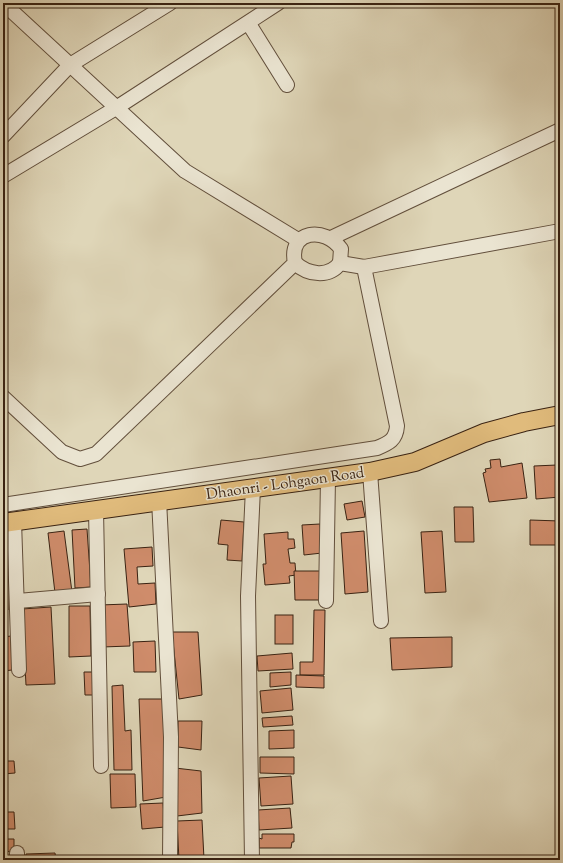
<svg xmlns="http://www.w3.org/2000/svg" width="563" height="863" font-family="'Sorts Mill Goudy',serif">
<style>
.building{fill:#cf8c6b;stroke:#392212}
.lines{fill:none;stroke-linecap:round;stroke-linejoin:round}
.minor-casing{stroke:#624f3c;stroke-width:16}
.major-casing{stroke:#392212;stroke-width:20}
.minor{stroke:#eae4d1;stroke-width:14}
.major{stroke:#e0bb7c;stroke-width:18}
.labels{text-anchor:middle;stroke-width:3;stroke-linejoin:round;paint-order:stroke}
.street-label{font-size:15px;fill:#392212;stroke:#eae4d1}
</style>
<rect width="100%" height="100%" fill="#dfd6b8"/>
<filter id="stains"><feTurbulence type="fractalNoise" baseFrequency=".005" numOctaves="4"/><feColorMatrix values="0 0 0 0 .2 0 0 0 0 .09 0 0 0 0 .02 0 0 0 .5 -.17"/></filter>
<radialGradient id="worn" r=".72"><stop offset=".6" stop-color="#630" stop-opacity="0"/><stop offset="1" stop-color="#630" stop-opacity=".3"/></radialGradient>
<g class="building">
<path d="M500,459L501,467L522,463L527,498L489,502L483,473L486,472L485,469L491,468L490,460Z"/>
<path d="M557,465V471L560,470V497L536,499L534,466Z"/>
<path d="M362,501L365,517L347,520L344,504Z"/>
<path d="M454,507H473L474,542H455Z"/>
<path d="M221,520L244,522L242,561L227,560L228,545L218,544Z"/>
<path d="M530,520L560,521V545H530Z"/>
<path d="M320,524L322,553L304,555L302,525Z"/>
<path d="M87,529L91,587L75,588L72,530Z"/>
<path d="M64,531L72,592L55,593L48,533Z"/>
<path d="M364,531L368,592L345,594L341,533Z"/>
<path d="M442,531L446,592L425,593L421,532Z"/>
<path d="M288,532V539H294L295,548L288,549L290,563H295L296,575L289,576L290,583L265,585L263,564H266L264,534Z"/>
<path d="M152,547L153,566L137,567L138,584L155,583L156,604L129,607L124,549Z"/>
<path d="M294,571H321V600H295Z"/>
<path d="M3,575H7L8,610L3,611Z"/>
<path d="M127,604L130,646L102,647L100,605Z"/>
<path d="M69,606H90L91,656L69,657Z"/>
<path d="M51,607L55,684L26,685L22,609Z"/>
<path d="M314,610H325L324,675H300V662H313Z"/>
<rect x="275" y="615" width="18" height="29"/>
<path d="M172,632H198L202,695L179,699Z"/>
<path d="M11,636L12,670L3,671V637Z"/>
<path d="M452,637V667L392,670L390,638Z"/>
<path d="M155,641L156,672H134L133,642Z"/>
<path d="M292,653L293,669L258,671L257,656Z"/>
<path d="M84,672H94V695H85Z"/>
<path d="M291,672V685L270,687V673Z"/>
<path d="M296,675L324,676V688L296,687Z"/>
<path d="M123,685L125,731L131,730L132,770H114L112,686Z"/>
<path d="M291,688L293,710L262,713L260,691Z"/>
<path d="M139,699H164L166,797L143,801Z"/>
<path d="M292,716L293,725L263,727L262,718Z"/>
<path d="M178,721H202L201,750L178,747Z"/>
<path d="M294,730V748L269,749V731Z"/>
<path d="M260,757H294V774L260,773Z"/>
<path d="M3,761H14L15,773L3,774Z"/>
<path d="M175,768L201,771L202,813L177,816Z"/>
<path d="M110,774H135L136,807L111,808Z"/>
<path d="M291,776L293,804L261,806L259,778Z"/>
<path d="M163,803L165,827L142,829L140,804Z"/>
<path d="M290,808L292,828L259,830L258,810Z"/>
<path d="M3,812H14L15,829H3Z"/>
<path d="M202,820L204,859L179,860L177,821Z"/>
<path d="M262,834H294V842H292L291,848H259V838L262,839Z"/>
<path d="M3,839H14V851L3,852Z"/>
<path d="M55,853L56,860H26V854Z"/>
</g>
<g class="lines">
<g class="minor-casing">
<g id="minor">
<path d="M3,3L185,171L298,240"/>
<path d="M249,24L287,85"/>
<path d="M3,136L70,65L170,3"/>
<path d="M3,176L116,108L278,3"/>
<path d="M331,238L560,130"/>
<path d="M295,263C308,275 329,278 340,263L364,267L560,231"/>
<path d="M3,397L62,452L80,459L96,454L295,263C288,230 325,226 341,249L340,263"/>
<path d="M370,472L381,621"/>
<path d="M159,500L171,737L170,860"/>
<path d="M3,505L377,448C389,443 396,440 397,426L364,267"/>
<path d="M96,510L101,766"/>
<path d="M14,521L19,670"/>
<path d="M18,601L98,594"/>
<path d="M326,601L328,478"/>
<path d="M17,860V853"/>
<path d="M252,860L248,596L253,488"/>
</g>
</g>
<g class="major-casing">
<path id="major" d="M3,523L370,472L415,462L484,433L524,422L560,415"/>
</g>
<use href="#minor" class="minor"/>
<use href="#major" class="major"/>
</g>
<g class="labels">
<g class="street-label">
<text transform="translate(285 483) rotate(-8)" y="5">Dhaonri - Lohgaon Road</text>
</g>
</g>
<rect width="563" height="863" fill="none" stroke="#dfd6b8" stroke-width="16"/>
<rect x="4" y="4" width="555" height="855" fill="none" stroke="#392212" stroke-width="2"/>
<rect x="8" y="8" width="547" height="847" fill="none" stroke="#392212"/>
<rect width="100%" height="100%" filter="url(#stains)"/>
<rect width="100%" height="100%" fill="url(#worn)"/>
</svg>
